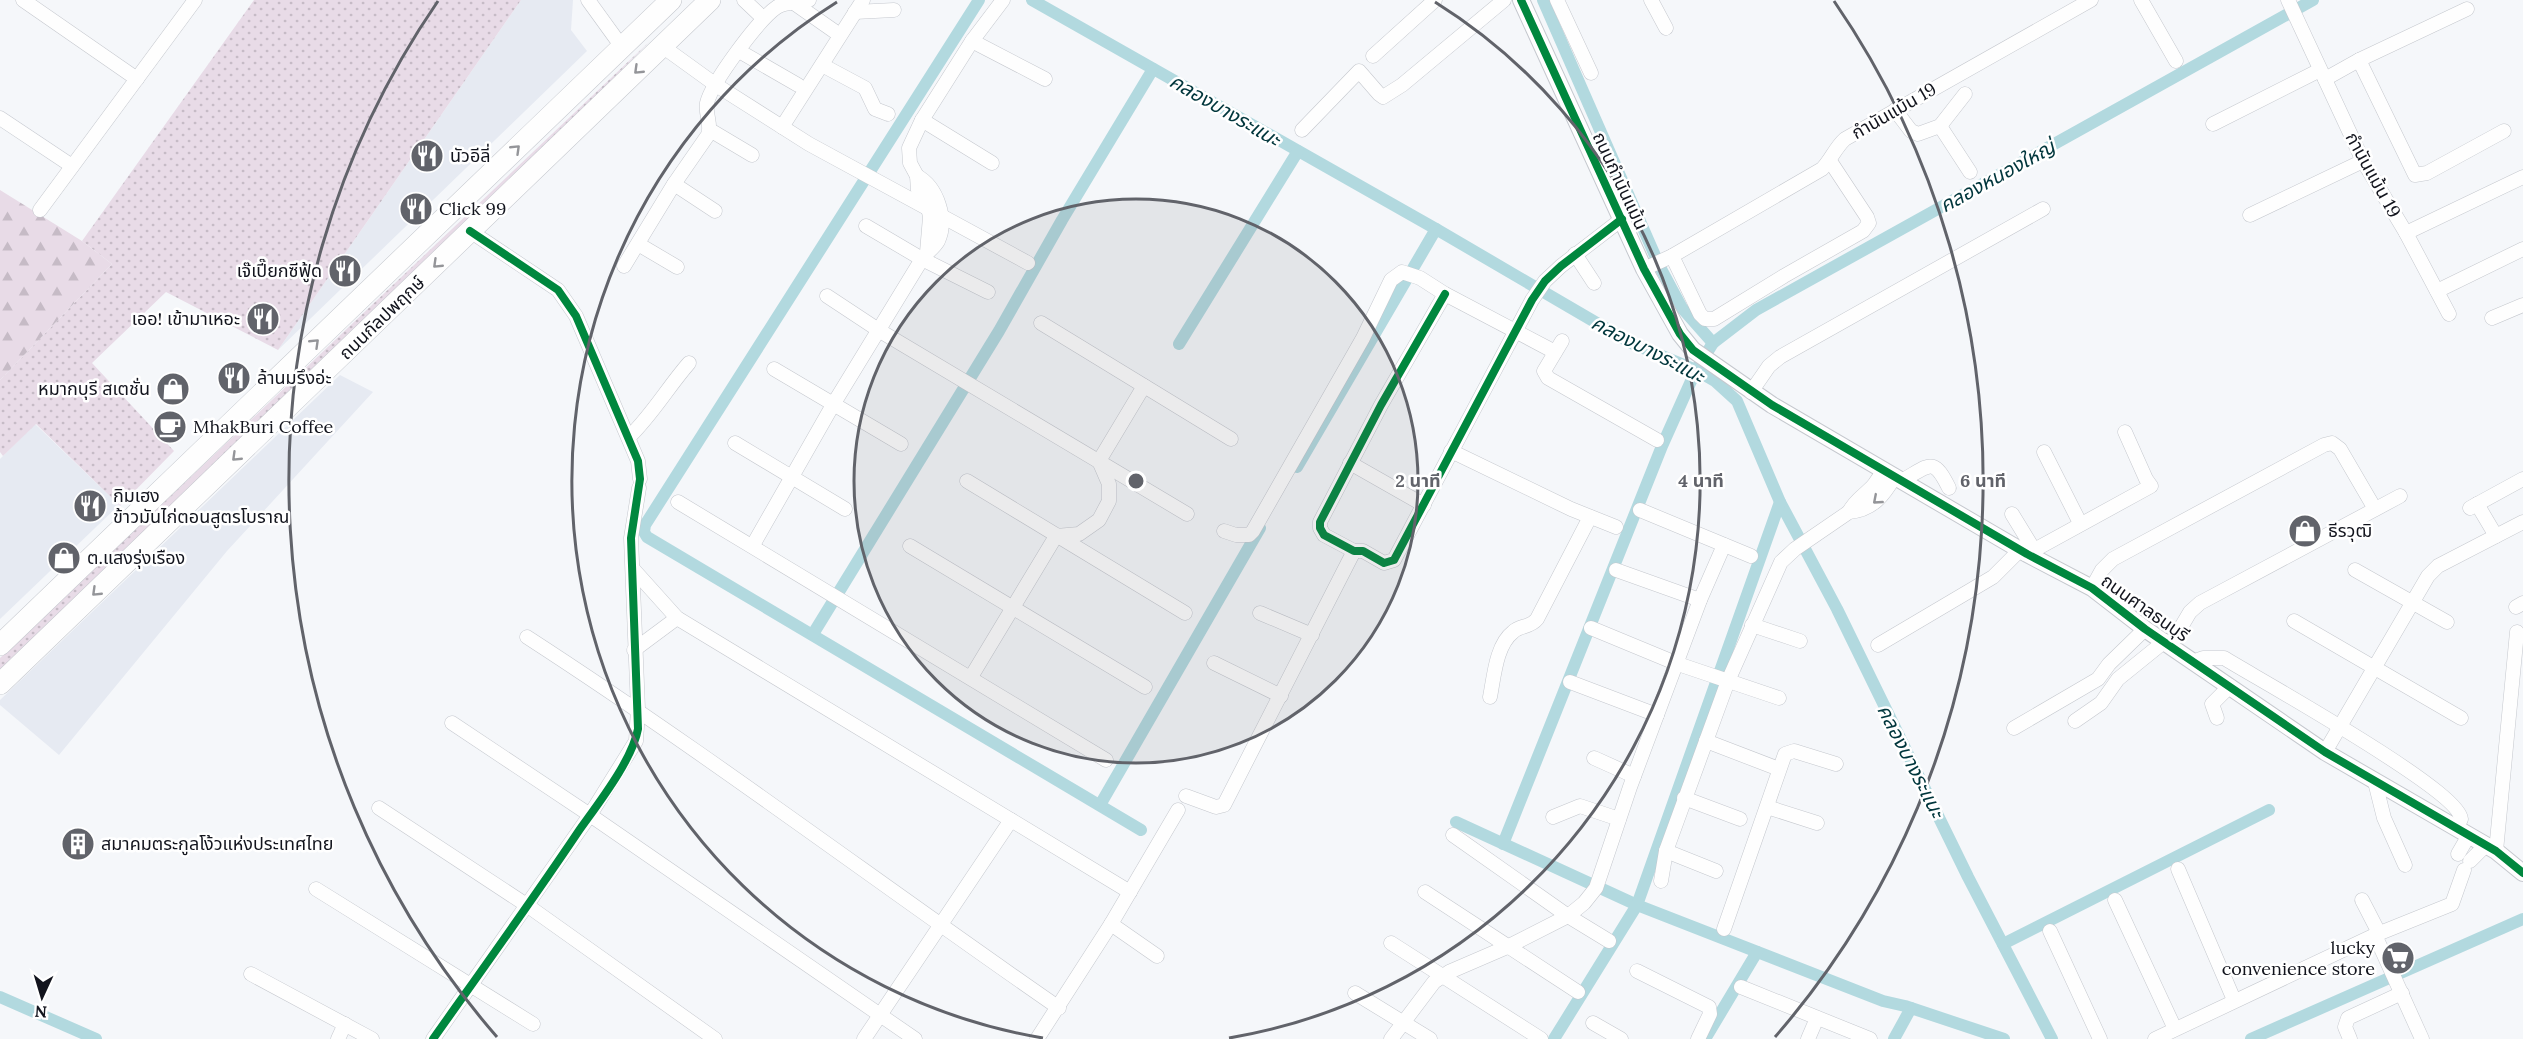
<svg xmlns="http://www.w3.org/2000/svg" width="2523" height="1039" font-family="Lora,'Noto Sans Thai',serif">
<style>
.built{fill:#e6eaf2}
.grass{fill:url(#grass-dots)}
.forest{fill:url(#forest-firs)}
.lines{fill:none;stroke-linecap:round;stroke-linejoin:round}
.canal{stroke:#b2d9df;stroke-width:12}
.minor-casing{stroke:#c5c8ce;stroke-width:15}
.tertiary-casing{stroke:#c5c8ce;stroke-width:18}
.primary-casing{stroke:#c5c8ce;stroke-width:22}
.minor{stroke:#fefefe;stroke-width:14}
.tertiary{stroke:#fefefe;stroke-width:16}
.primary{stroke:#fefefe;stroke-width:21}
.cycleway-casing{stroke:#fff;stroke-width:11}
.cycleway{stroke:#00873e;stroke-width:8}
.oneway{stroke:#949599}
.ring{fill:none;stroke:#61636a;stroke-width:3}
.labels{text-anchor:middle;stroke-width:5;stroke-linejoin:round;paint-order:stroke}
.street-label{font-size:18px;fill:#12141d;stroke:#fff}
.poi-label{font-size:18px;fill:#12141d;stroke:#fff;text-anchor:start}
.water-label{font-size:20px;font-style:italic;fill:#00363c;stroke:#fff}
.centre{fill:#61636a;stroke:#fff;stroke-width:3}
.ring-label{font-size:18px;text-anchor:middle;font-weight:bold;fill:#61636a;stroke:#fff;stroke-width:5;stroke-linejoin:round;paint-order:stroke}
</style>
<defs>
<pattern id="grass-dots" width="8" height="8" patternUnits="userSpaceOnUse" patternTransform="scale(1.5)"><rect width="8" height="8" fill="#e8dbe7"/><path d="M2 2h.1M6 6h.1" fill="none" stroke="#c6bbc6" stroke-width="1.8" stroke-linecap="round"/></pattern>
<pattern id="forest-firs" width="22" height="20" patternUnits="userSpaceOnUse" patternTransform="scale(1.5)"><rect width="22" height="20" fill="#e8dbe7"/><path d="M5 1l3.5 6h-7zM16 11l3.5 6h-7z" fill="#c6bbc6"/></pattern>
</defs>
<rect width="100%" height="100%" fill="#f5f7fa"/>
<g class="built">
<path d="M521,0H573L571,30L587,51L278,350Z"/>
<path d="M340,375L373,392L227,551L59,755L0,705V700Z"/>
<path d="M35,424L119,505L0,619V459Z"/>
</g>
<g class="grass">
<path d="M254,0H521L278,350L166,292L92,363L174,451L120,506L36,424L3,456L0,452V380L112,264L82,241Z"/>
<path d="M650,41L516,177L0,673V658Z"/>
</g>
<path class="forest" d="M0,190L82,241L112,264L0,380Z"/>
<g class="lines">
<g class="canal">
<path d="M979,0L645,525L644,532L647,537L1141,830"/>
<path d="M1032,0L1436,229L1631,343L1696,370L1715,381L1737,401L1780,502L1837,609L1968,877L2052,1039"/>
<path d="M1543,0L1660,267L1682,308L1713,343"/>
<path d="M1179,344L1298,151"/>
<path d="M1297,467L1436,229"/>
<path d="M813,634L999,331L1062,220L1153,69"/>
<path d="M1100,805L1260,528"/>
<path d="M1456,822L1637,905L1883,1001L1905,1006L2004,1039"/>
<path d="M1503,844L1662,446L1696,370L1713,343L1756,310L2313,0"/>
<path d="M2003,944L2269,810"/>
<path d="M0,997L96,1039"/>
<path d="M1554,1039L1637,905L1780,502"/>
<path d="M1705,1039L1757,952"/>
<path d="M1894,1039L1911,1008"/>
<path d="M2251,1039L2523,919"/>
</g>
<g class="minor-casing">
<g id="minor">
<path d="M23,0L137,79"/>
<path d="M588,0L622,47"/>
<path d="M744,0L763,18"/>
<path d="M1557,0L1591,73"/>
<path d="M1651,0L1666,28"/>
<path d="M2141,0L2176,61"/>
<path d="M2288,0L2363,161L2406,233L2449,314"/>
<path d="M794,3L834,31"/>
<path d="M855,12L894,10"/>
<path d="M972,41L1045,79"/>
<path d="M662,46L716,85L809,144L1028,263"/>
<path d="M739,51L798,85"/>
<path d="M1373,56L1435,0"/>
<path d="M2359,60L2415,175L2427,173L2504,131"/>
<path d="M822,65L865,88L875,109L888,114"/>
<path d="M2325,79L2359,60L2467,9"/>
<path d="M1895,110L1911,131L1918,134L1940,126L1965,94"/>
<path d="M0,118L72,166"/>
<path d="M922,120L992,163"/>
<path d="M2213,124L2320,70"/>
<path d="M1940,126L1970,172"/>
<path d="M782,127L863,0"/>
<path d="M710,130L752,155"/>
<path d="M1302,130L1359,71L1379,94L1383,97L1402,85L1504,0"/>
<path d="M674,184L715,211"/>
<path d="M40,210L195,0"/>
<path d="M2250,215L2363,161"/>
<path d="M866,226L922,259L988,292"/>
<path d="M470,231L558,290L576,316L638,461L640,479"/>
<path d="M2406,233L2523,177"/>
<path d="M638,244L677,267"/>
<path d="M927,252L930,217L928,207L918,190L917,176L910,163L909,148L922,120L972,41L1003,0"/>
<path d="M1575,254L1594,283"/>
<path d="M1672,256L1700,314L1705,319H1714L1784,276L1863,231L1869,223L1867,217L1830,161"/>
<path d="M624,266L674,184L708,135C712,125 705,114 707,103C712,82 759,19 777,7C787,1 798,4 809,0"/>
<path d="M1644,269L1672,256L1822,169C1831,160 1835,148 1845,139L2091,0"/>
<path d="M2437,291L2523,249"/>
<path d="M1445,294L1381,405L1320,522V528L1324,535L1354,551H1363L1384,563L1394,560L1532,300L1545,281L1561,266L1622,219"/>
<path d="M827,296L880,331L1187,514"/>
<path d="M2492,318L2523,305"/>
<path d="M1041,323L1231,439"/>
<path d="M1562,341L1544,371L1548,378L1657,440"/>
<path d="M774,369L901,444"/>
<path d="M1751,392L1769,366L1780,357L2043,209"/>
<path d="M629,437C652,415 668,387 689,363"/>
<path d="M735,443L845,509"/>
<path d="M1451,451L1571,509L1616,527"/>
<path d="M2044,452L2080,523"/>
<path d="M1350,463L1424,505"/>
<path d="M1903,480C1930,465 1933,456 1949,488"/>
<path d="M967,481L1185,613"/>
<path d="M678,502L1106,760"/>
<path d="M2477,504L2496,536"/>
<path d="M2470,508L2523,479"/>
<path d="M1640,510L1751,556"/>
<path d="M1849,512C1858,494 1874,493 1883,469"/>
<path d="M2012,514L2034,550"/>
<path d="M1224,531L1236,535H1249L1253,531L1363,338L1391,280L1402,272L1420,278L1445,294L1555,352"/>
<path d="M753,545L834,403L922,259C927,252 934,248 938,241C948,219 937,187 917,176"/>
<path d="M910,546L1145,687"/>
<path d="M2027,554L2151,486L2146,479L2125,432"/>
<path d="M633,569L677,618L1130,892"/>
<path d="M1616,570L1700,600"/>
<path d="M2355,570L2447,622"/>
<path d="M2092,588L2102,570L2113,559L2324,445L2332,443L2340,449L2375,509"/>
<path d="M2516,607L2523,603"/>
<path d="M1260,613L1312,635"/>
<path d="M2294,621L2461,718"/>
<path d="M1752,625L1800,641"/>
<path d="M1591,628L1678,664L1779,698"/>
<path d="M527,637C709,755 881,885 1059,1008"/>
<path d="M2171,644L2190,612L2200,603L2400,496"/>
<path d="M1878,645L1993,577L2020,550"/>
<path d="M634,650L677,618"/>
<path d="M2195,661L2203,658H2224C2258,679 2459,790 2461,819L2457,828"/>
<path d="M1214,663L1281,696"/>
<path d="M971,677L1056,536L1079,534L1099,520L1109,501V484L1099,461L1144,386"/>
<path d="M1570,682L1657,715"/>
<path d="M1490,697C1494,677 1496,645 1513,632C1520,625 1530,628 1537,619L1590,517"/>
<path d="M2217,718L2212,704L2230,686"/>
<path d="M2075,721L2101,703L2118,679L2165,641"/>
<path d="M452,723L590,815L915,1039"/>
<path d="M2014,728L2098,679L2109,664L2145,629"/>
<path d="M1706,741L1779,769"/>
<path d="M2325,752L2428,576L2438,566L2523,522"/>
<path d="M1594,758L1634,776"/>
<path d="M2375,782L2384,818L2405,865"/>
<path d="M1186,796L1216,807L1224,805L1354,551"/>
<path d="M1684,798L1740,819"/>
<path d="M1767,807L1817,823"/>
<path d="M379,808L528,906L715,1039"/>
<path d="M1553,817L1580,806L1619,819"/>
<path d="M1453,835L1568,916L1609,941"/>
<path d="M1666,851L1716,871"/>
<path d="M2496,851L2517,632"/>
<path d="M2458,854L2469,835"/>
<path d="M2470,861L2486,845"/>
<path d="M2178,869L2234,1000"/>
<path d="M1661,881L1666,851L1728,681L1781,562L1795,549L1849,512C1873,510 1884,495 1895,476"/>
<path d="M316,889L533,1024"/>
<path d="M1425,892L1578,992"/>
<path d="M2115,900L2175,1029"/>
<path d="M2362,900L2379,933"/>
<path d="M1111,924L1157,956"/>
<path d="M1724,929L1785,754L1794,751L1836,764"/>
<path d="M2050,931L2100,1039"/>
<path d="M2375,935L2422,1039"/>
<path d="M1391,943L1541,1039"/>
<path d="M1637,971L1709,1007L1710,1014L1698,1039"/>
<path d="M251,974L372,1039"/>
<path d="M1741,987L1870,1039"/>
<path d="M1355,993L1430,1039"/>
<path d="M1593,1023L1621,1039"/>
<path d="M338,1039L345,1024"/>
<path d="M433,1039L590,815L636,741L638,709L631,538L639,488"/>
<path d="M864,1039L1011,820"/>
<path d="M1037,1039L1111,924L1178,810"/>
<path d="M1391,1039L1434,982L1449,972L1507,947L1568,916L1584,903L1596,888L1630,787L1700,600L1724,545"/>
<path d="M1808,1039L1817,1018"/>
<path d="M2155,1039L2375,935L2452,904L2464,870"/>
<path d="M2350,1039L2345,1027L2348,1018L2402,993"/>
</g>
</g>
<g class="tertiary-casing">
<path id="tertiary" d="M1521,0L1644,269L1680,334L1693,350L1772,405L2027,554L2092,588L2145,629L2325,752L2496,851L2523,873"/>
</g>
<g class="primary-casing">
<g id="primary">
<path d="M0,645L671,0"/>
<path d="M0,684L710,0"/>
</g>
</g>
<use href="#minor" class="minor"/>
<use href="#tertiary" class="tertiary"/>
<use href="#primary" class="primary"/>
<g class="cycleway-casing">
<g id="cycleway">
<path d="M1521,0L1644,269L1680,334L1693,350L1772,405L2027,554L2092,588L2145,629L2325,752L2496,851L2523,873"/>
<path d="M1445,294L1381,405L1320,522V528L1324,535L1354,551H1363L1384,563L1394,560L1532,300L1545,281L1561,266L1622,219"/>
<path d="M433,1039C482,970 531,902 578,832C597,805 632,761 638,729L631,538L640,479L638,461L576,316L558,290L470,231"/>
</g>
</g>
<use href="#cycleway" class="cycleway"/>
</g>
<defs><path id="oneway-chevron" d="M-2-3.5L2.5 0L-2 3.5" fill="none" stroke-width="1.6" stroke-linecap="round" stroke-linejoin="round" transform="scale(1.5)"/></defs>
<g class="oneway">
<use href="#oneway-chevron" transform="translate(638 70) rotate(136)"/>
<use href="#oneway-chevron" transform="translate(516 149) rotate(-44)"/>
<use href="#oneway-chevron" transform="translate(437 264) rotate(136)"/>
<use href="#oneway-chevron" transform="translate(315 343) rotate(-44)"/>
<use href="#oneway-chevron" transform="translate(236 457) rotate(136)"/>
<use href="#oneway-chevron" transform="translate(1877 500) rotate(139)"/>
<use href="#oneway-chevron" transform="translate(96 592) rotate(136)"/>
</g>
<circle cx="1136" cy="481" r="282" fill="#61636a" fill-opacity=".12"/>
<g class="ring">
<circle cx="1136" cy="481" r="282"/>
<path d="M1043 1038A565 565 0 0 1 837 2M1435 2A565 565 0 0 1 1229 1038"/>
<path d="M497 1037A847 847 0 0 1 438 1M1834 1A847 847 0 0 1 1775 1037"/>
</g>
<defs>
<g id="restaurant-disc" transform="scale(1.725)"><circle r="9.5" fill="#61636a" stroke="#fff"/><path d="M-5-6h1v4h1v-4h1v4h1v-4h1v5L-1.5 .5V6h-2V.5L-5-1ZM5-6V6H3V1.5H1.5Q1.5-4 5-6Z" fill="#fff"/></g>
<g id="shop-disc" transform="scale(1.725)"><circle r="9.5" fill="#61636a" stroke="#fff"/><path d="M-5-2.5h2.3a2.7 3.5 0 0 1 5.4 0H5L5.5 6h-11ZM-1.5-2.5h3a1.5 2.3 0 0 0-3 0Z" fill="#fff"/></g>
<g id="cafe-disc" transform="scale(1.725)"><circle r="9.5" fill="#61636a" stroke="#fff"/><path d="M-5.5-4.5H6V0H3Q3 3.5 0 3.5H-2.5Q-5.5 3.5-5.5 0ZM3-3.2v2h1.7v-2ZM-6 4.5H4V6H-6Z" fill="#fff"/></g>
<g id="building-disc" transform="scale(1.725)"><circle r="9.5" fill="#61636a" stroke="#fff"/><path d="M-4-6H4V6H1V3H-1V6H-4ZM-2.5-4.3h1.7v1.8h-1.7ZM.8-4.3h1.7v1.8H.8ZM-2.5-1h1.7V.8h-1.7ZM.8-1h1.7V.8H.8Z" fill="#fff"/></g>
<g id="supermarket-disc" transform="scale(1.725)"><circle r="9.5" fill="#61636a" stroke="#fff"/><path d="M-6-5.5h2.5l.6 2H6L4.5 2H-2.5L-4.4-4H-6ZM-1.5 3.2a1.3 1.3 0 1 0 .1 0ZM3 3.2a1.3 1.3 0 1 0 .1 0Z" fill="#fff"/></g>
</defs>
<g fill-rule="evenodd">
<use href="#restaurant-disc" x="427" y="156"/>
<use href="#restaurant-disc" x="416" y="209"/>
<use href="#restaurant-disc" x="345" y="271"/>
<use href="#restaurant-disc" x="263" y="319"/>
<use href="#restaurant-disc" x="234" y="378"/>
<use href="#shop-disc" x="173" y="389"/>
<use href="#cafe-disc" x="170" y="427"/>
<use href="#restaurant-disc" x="90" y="506"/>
<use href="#shop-disc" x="2305" y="531"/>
<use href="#shop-disc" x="64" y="558"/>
<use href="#building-disc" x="78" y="844"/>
<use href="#supermarket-disc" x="2398" y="958"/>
</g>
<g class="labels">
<g class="street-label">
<text transform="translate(1894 111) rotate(-30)" y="6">กำนันแม้น 19</text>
<text transform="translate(2373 175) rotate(61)" y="6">กำนันแม้น 19</text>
<text transform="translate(1620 181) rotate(65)" y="6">ถนนกำนันแม้น</text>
<text transform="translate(382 318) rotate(-44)" y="6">ถนนกัลปพฤกษ์</text>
<text transform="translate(2145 608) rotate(35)" y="6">ถนนศาลธนบุรี</text>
</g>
<g class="poi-label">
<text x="450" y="162">นัวอีลี่</text>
<text x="439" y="215">Click 99</text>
<text x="322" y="277" text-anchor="end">เจ๊เปี๊ยกซีฟู้ด</text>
<text x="240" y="325" text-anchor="end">เออ! เข้ามาเหอะ</text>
<text x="257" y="384">ล้านมรึงอ่ะ</text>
<text x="150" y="395" text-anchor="end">หมากบุรี สเตชั่น</text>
<text x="193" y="433">MhakBuri Coffee</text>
<text x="113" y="502">กิมเฮง<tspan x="113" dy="21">ข้าวมันไก่ตอนสูตรโบราณ</tspan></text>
<text x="2328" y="537">ธีรวุฒิ</text>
<text x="87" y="564">ต.แสงรุ่งเรือง</text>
<text x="101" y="850">สมาคมตระกูลโง้วแห่งประเทศไทย</text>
<text x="2375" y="954" text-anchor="end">lucky<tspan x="2375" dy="21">convenience store</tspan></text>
</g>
<g class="water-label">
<text transform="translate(1225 110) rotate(30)" y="7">คลองบางระแนะ</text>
<text transform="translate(1997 176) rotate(-29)" y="7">คลองหนองใหญ่</text>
<text transform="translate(1648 349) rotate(27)" y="7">คลองบางระแนะ</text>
<text transform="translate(1911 761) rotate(63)" y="7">คลองบางระแนะ</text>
</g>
</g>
<circle cx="1136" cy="481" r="9" class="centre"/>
<g class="ring-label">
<text x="1418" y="487">2 นาที</text>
<text x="1701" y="487">4 นาที</text>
<text x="1983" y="487">6 นาที</text>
</g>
<g transform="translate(42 997) rotate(184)" stroke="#ffffff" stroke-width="4.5" paint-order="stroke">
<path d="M0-4.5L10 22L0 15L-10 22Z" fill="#12141d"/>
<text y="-9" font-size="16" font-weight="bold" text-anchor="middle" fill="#12141d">N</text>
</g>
</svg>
